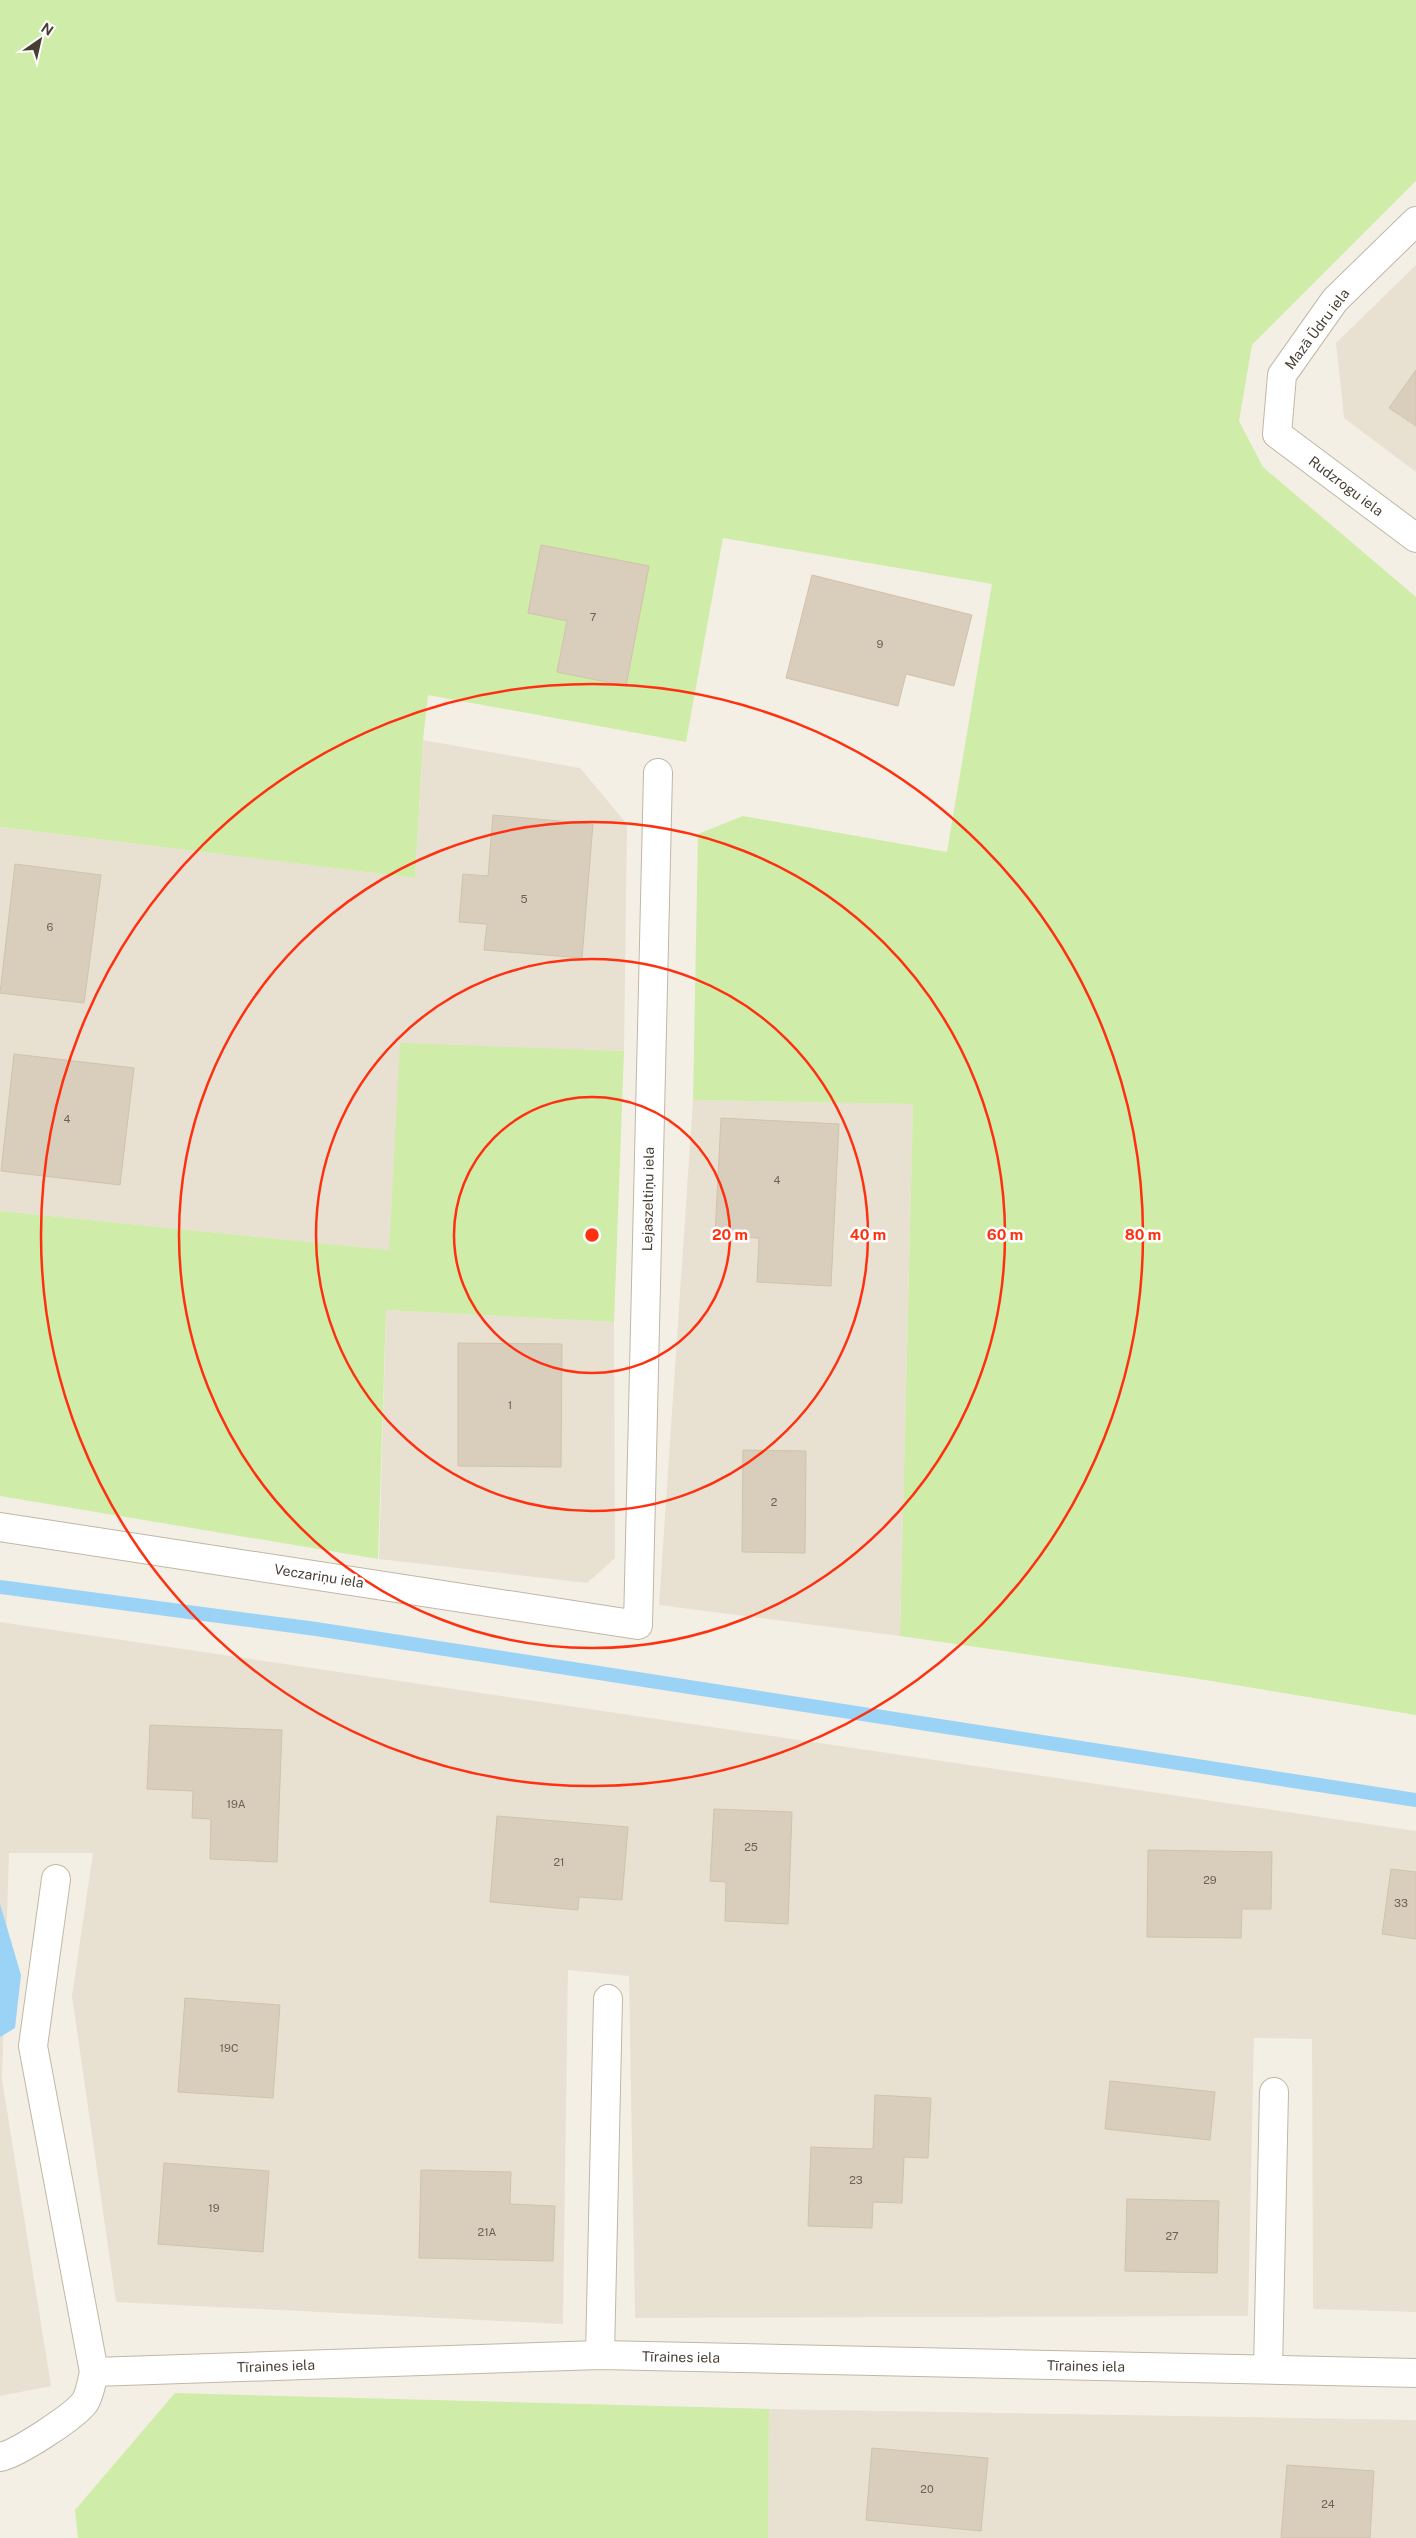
<svg xmlns="http://www.w3.org/2000/svg" width="1416" height="2538" font-family="'Public Sans',sans-serif">
<style>
.residential{fill:#e8e1d2}
.green{fill:#cfeca9}
.water{fill:#9bd3f6}
.lines{fill:none;stroke-linecap:round;stroke-linejoin:round}
.stream{stroke:#9bd3f6;stroke-width:14}
.building{fill:#d9cdbc;stroke:#d2c2ab}
.minor-casing{stroke:#c0b7a6;stroke-width:30}
.minor{stroke:#fff;stroke-width:28}
.ring{fill:none;stroke:#ff3010;stroke-width:2.5}
.labels{text-anchor:middle;stroke-width:5;stroke-linejoin:round;paint-order:stroke}
.number-label{font-size:11px;fill:#6c6256}
.street-label{font-size:14px;fill:#473f34;stroke:#fff}
.centre{fill:#ff3010;stroke:#fff;stroke-width:2.5}
.ring-label{font-size:15px;text-anchor:middle;font-weight:bold;fill:#ff3010;stroke:#fff;stroke-width:5;stroke-linejoin:round;paint-order:stroke}
</style>
<rect width="100%" height="100%" fill="#f4efe4"/>
<g class="residential">
<path d="M1416,265V472L1344,418L1336,343Z"/>
<path d="M423,740L580,768L627,824L624,1051L401,1044L389,1250L0,1211V827L415,878Z"/>
<path d="M693,1100L913,1104L900,1636L659,1605Z"/>
<path d="M386,1310L614,1322L615,1558L587,1583L379,1559Z"/>
<path d="M0,1622L1416,1831V2312L1313,2309L1312,2039L1254,2038L1248,2316L635,2318L629,1976L568,1970L563,2324L116,2302L72,1996L93,1853H9L2,2079L51,2386L0,2396Z"/>
<path d="M769,2409L1416,2420V2538H768Z"/>
</g>
<g class="green">
<path d="M0,0H1416V181L1252,345L1239,421L1263,467L1416,597V1715L1199,1679L900,1636L913,1104L693,1100L698,834L743,816L947,852L992,584L723,538L686,742L428,695L423,740L415,878L0,827Z"/>
<path d="M400,1043L624,1051L614,1322L386,1310L378,1559L0,1496V1211L389,1250Z"/>
<path d="M175,2393L769,2409L768,2538H78L75,2510Z"/>
</g>
<path class="water" d="M0,1904L21,1975L15,2028L0,2037Z"/>
<g class="lines">
<path class="stream" d="M0,1587L316,1629L1416,1800"/>
</g>
<g class="building">
<path d="M1416,370V426L1389,408Z"/>
<path d="M541,545L649,566L626,686L557,672L567,621L528,613Z"/>
<path d="M812,575L972,615L954,686L906,674L898,706L786,678Z"/>
<path d="M493,815L593,824L582,958L484,950L487,924L459,922L463,874L488,876Z"/>
<path d="M15,864L101,875L84,1003L0,993Z"/>
<path d="M14,1054L134,1068L120,1185L1,1171Z"/>
<path d="M721,1118L839,1124L831,1286L757,1282L759,1238L715,1236Z"/>
<path d="M458,1343L562,1344L561,1467L458,1466Z"/>
<path d="M743,1450L806,1451L805,1553L742,1552Z"/>
<path d="M150,1725L282,1730L277,1862L210,1859L211,1819L192,1818L193,1791L147,1789Z"/>
<path d="M714,1809L792,1812L788,1924L725,1921L726,1882L710,1881Z"/>
<path d="M497,1816L628,1827L622,1900L579,1897L578,1910L490,1902Z"/>
<path d="M1148,1850L1272,1852L1271,1909H1242L1241,1938L1147,1937Z"/>
<path d="M1391,1869L1416,1872V1939L1382,1934Z"/>
<path d="M185,1998L280,2005L273,2098L178,2092Z"/>
<path d="M1110,2081L1215,2092L1210,2140L1105,2129Z"/>
<path d="M875,2095L931,2098L928,2158L904,2157L902,2203L873,2202L872,2228L808,2226L811,2147L873,2149Z"/>
<path d="M164,2163L269,2171L263,2252L158,2244Z"/>
<path d="M421,2170L511,2172L510,2204L555,2206L553,2261L419,2258Z"/>
<path d="M1127,2199L1219,2201L1217,2273L1125,2271Z"/>
<path d="M872,2448L988,2458L981,2531L866,2520Z"/>
<path d="M1287,2465L1374,2471L1370,2538H1281Z"/>
</g>
<g class="lines">
<g class="minor-casing">
<g id="minor">
<path d="M1416,221L1335,300L1282,375L1277,434L1416,538"/>
<path d="M0,1527L638,1625L658,773"/>
<path d="M600,2355L608,1999"/>
<path d="M1268,2369L1274,2092"/>
<path d="M94,2372L600,2355L1416,2373"/>
<path d="M0,2457C17,2454 75,2416 85,2402C90,2394 92,2380 94,2372L33,2046L56,1879"/>
</g>
</g>
<use href="#minor" class="minor"/>
</g>
<g class="ring">
<circle cx="592" cy="1235" r="138"/>
<circle cx="592" cy="1235" r="276"/>
<circle cx="592" cy="1235" r="413"/>
<circle cx="592" cy="1235" r="551"/>
</g>
<g class="labels">
<g class="number-label">
<text x="593" y="621">7</text>
<text x="880" y="648">9</text>
<text x="524" y="903">5</text>
<text x="50" y="931">6</text>
<text x="67" y="1123">4</text>
<text x="777" y="1184">4</text>
<text x="510" y="1409">1</text>
<text x="774" y="1506">2</text>
<text x="236" y="1808">19A</text>
<text x="751" y="1851">25</text>
<text x="559" y="1866">21</text>
<text x="1210" y="1884">29</text>
<text x="1401" y="1907">33</text>
<text x="229" y="2052">19C</text>
<text x="856" y="2184">23</text>
<text x="214" y="2212">19</text>
<text x="487" y="2236">21A</text>
<text x="1172" y="2240">27</text>
<text x="927" y="2493">20</text>
<text x="1328" y="2508">24</text>
</g>
<g class="street-label">
<text transform="translate(1317 329) rotate(-53)" y="5">Mazā Ūdru iela</text>
<text transform="translate(1346 486) rotate(37)" y="5">Rudzrogu iela</text>
<text transform="translate(648 1199) rotate(-89)" y="5">Lejaszeltiņu iela</text>
<text transform="translate(319 1576) rotate(9)" y="5">Veczariņu iela</text>
<text transform="translate(681 2357) rotate(1)" y="5">Tīraines iela</text>
<text transform="translate(276 2366) rotate(-2)" y="5">Tīraines iela</text>
<text transform="translate(1086 2366) rotate(1)" y="5">Tīraines iela</text>
</g>
</g>
<circle cx="592" cy="1235" r="8" class="centre"/>
<g class="ring-label">
<text x="730" y="1240">20 m</text>
<text x="868" y="1240">40 m</text>
<text x="1005" y="1240">60 m</text>
<text x="1143" y="1240">80 m</text>
</g>
<g transform="translate(40 40) rotate(34)" stroke="#ffffff" stroke-width="4" paint-order="stroke">
<path d="M0-4L9 19L0 12L-9 19Z" fill="#473f34"/>
<text y="-8" font-size="14" font-weight="bold" text-anchor="middle" fill="#473f34">N</text>
</g>
</svg>
